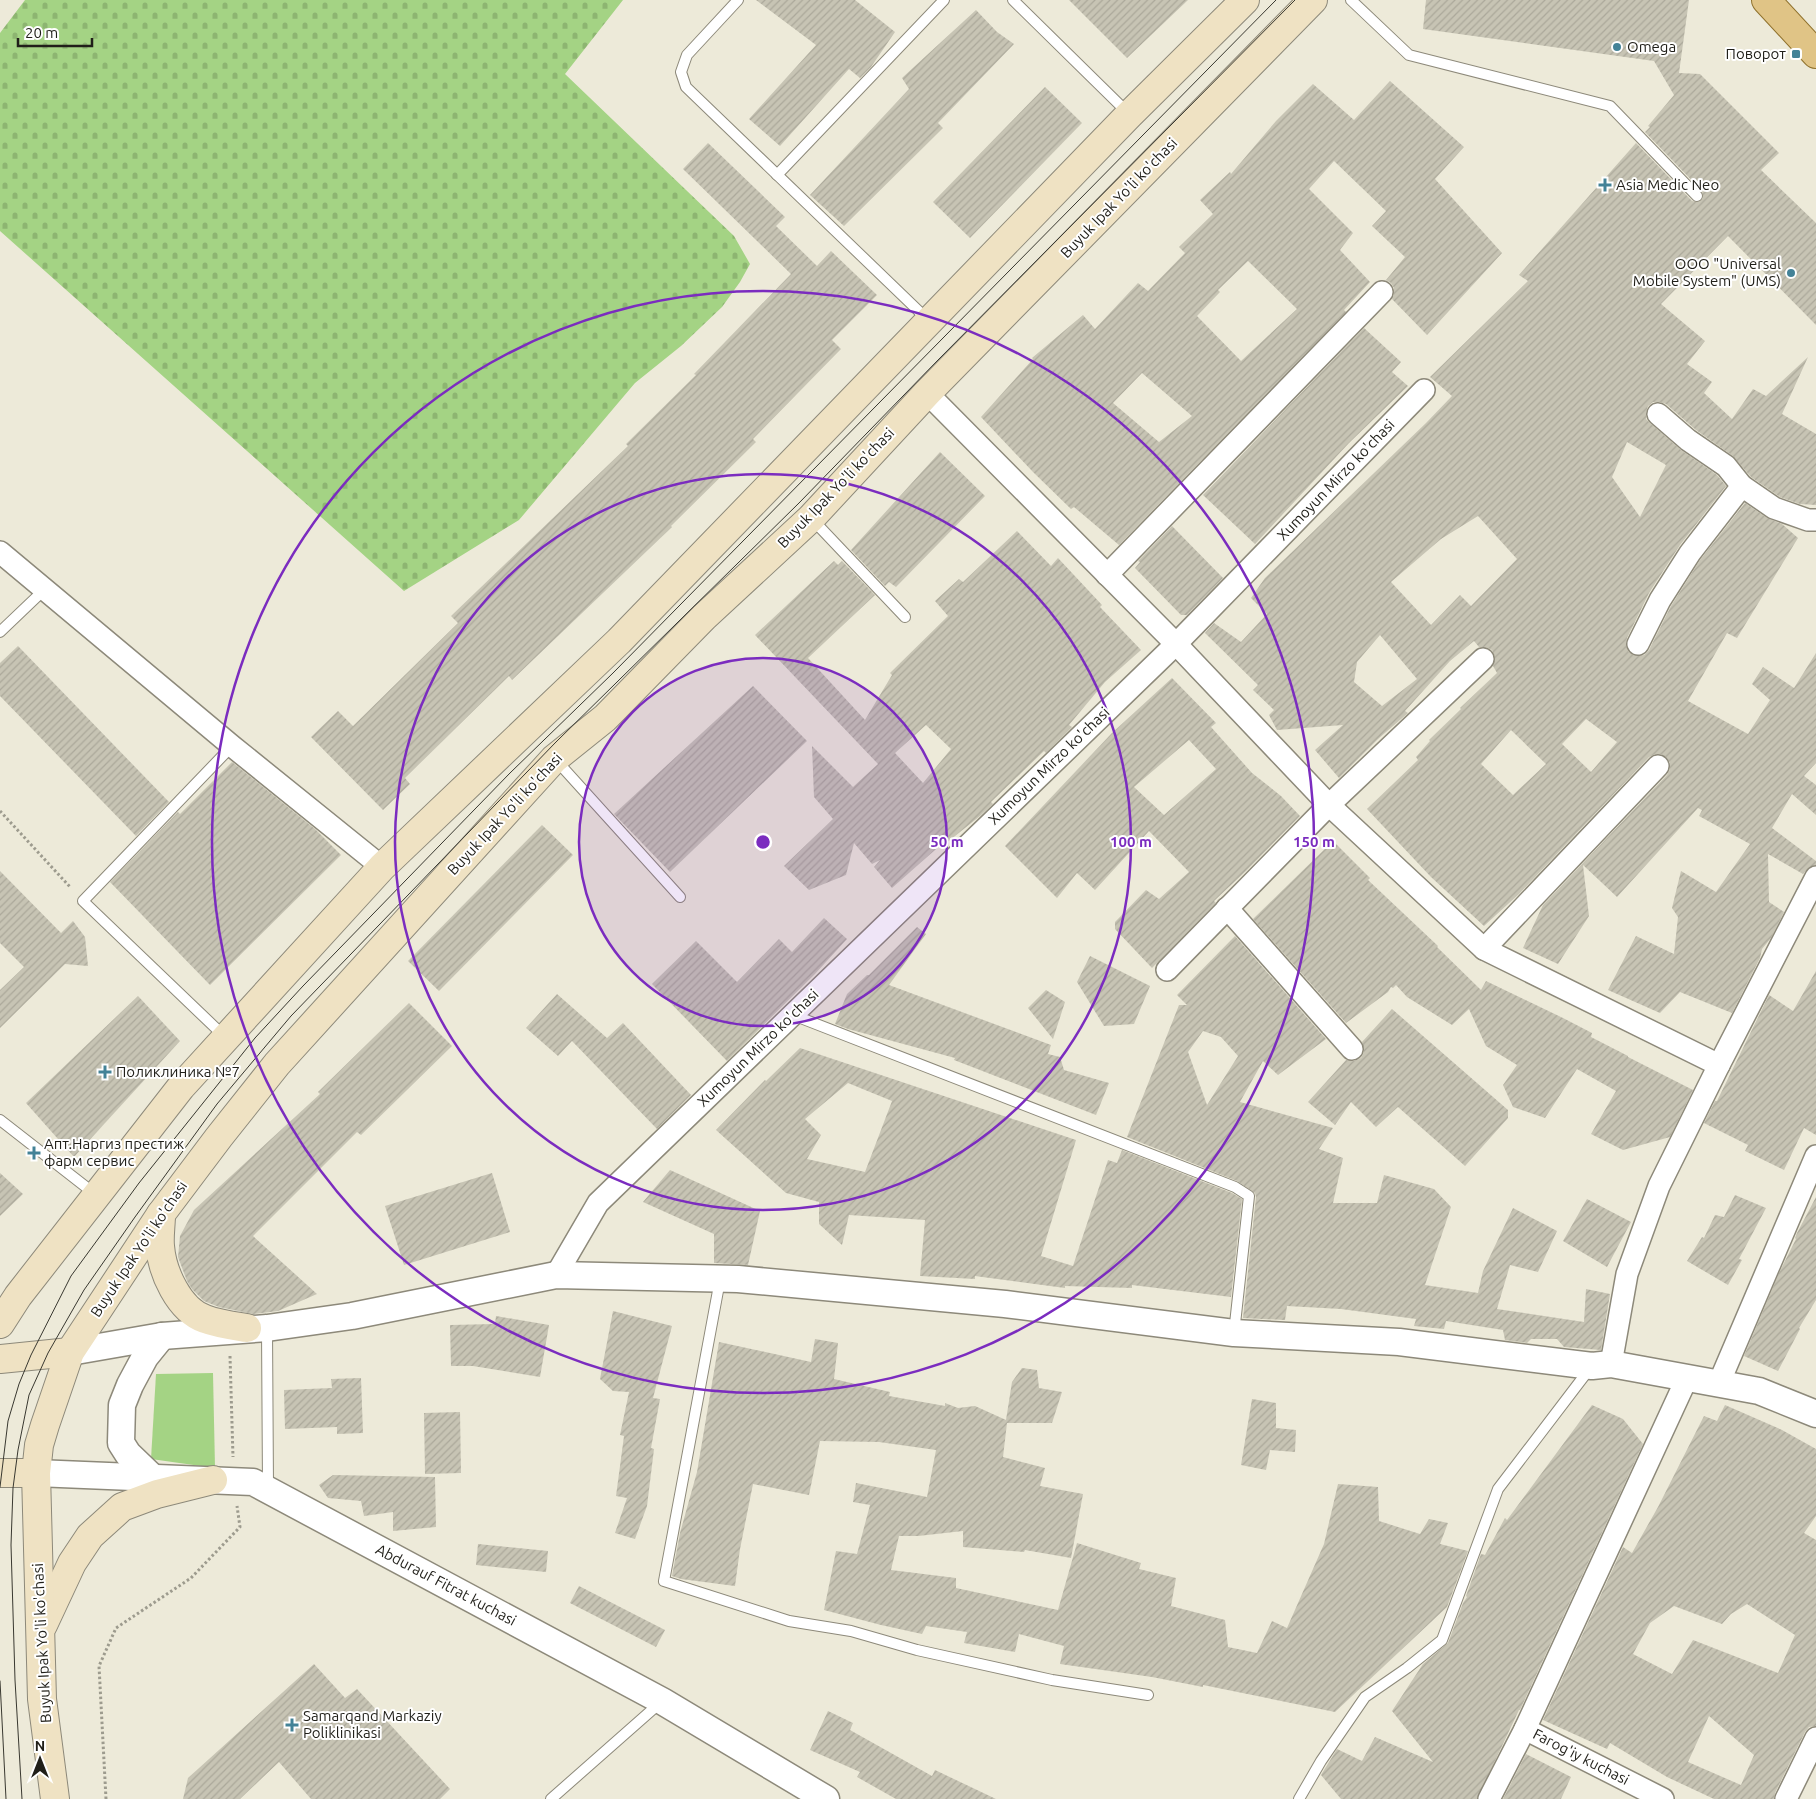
<svg xmlns="http://www.w3.org/2000/svg" width="1816" height="1799" font-family="Ubuntu,sans-serif">
<style>
.grass{fill:#a4d384}
.cemetery{fill:url(#cemetery-stones)}
.building{fill:url(#building-hatch);fill-rule:evenodd}
.lines{fill:none;stroke-linecap:round;stroke-linejoin:round}
.service-casing{stroke:#8d897a;stroke-width:12}
.minor-casing{stroke:#8d897a;stroke-width:24}
.tertiary-casing{stroke:#8d897a;stroke-width:29}
.secondary-casing{stroke:#8d897a;stroke-width:30}
.primary-casing{stroke:#8f712c;stroke-width:30}
.path{stroke:#9d9b8e;stroke-width:3;stroke-dasharray:2.5 2.5;stroke-linecap:butt}
.service{stroke:#fff;stroke-width:10}
.minor{stroke:#fff;stroke-width:21}
.tertiary{stroke:#fff;stroke-width:26}
.secondary{stroke:#efe2c3;stroke-width:28}
.primary{stroke:#e0c486;stroke-width:28}
.tram{stroke:#393830;stroke-width:1}
.ring{fill:none;stroke:#7b2cbf;stroke-width:2.5}
.poi-dot{fill:#438297;stroke:#fff;stroke-width:2}
.labels{text-anchor:middle;stroke-width:4;stroke-linejoin:round;paint-order:stroke}
.poi-label{font-size:15px;fill:#201f19;stroke:#fff;text-anchor:start}
.street-label{font-size:15px;fill:#201f19;stroke:#fff}
.centre{fill:#7b2cbf;stroke:#fff;stroke-width:2.5}
.ring-label{font-size:15px;text-anchor:middle;font-weight:bold;fill:#7b2cbf;stroke:#fff;stroke-width:4;stroke-linejoin:round;paint-order:stroke}
</style>
<defs>
<pattern id="cemetery-stones" width="16" height="16" patternUnits="userSpaceOnUse" patternTransform="scale(1.25)"><rect width="16" height="16" fill="#a4d384"/><path d="M2 7V4a2 2 0 0 1 4 0v3zM10 15v-3a2 2 0 0 1 4 0v3z" fill="#8db571"/></pattern>
<pattern id="building-hatch" width="6" height="6" patternUnits="userSpaceOnUse" patternTransform="scale(1.25)"><rect width="6" height="6" fill="#c7c4b4"/><path d="M-1 1l2-2M0 6l6-6M5 7l2-2" fill="none" stroke="#aba89a"/></pattern>
</defs>
<rect width="100%" height="100%" fill="#edead9"/>
<path class="grass" d="M213,1373L215,1468L151,1459L156,1374Z"/>
<path class="cemetery" d="M25,0H623L565,74L734,236L750,264L740,282L722,307L681,346L635,383L519,520L404,591L0,231V33Z"/>
<g class="building">
<path d="M756,0H855L895,32L871,67L860,78L849,69L780,146L749,119L816,45Z"/>
<path d="M1069,0H1188L1127,58Z"/>
<path d="M1426,0H1689L1679,73L1700,74L1779,153L1761,170L1816,223V325L1728,236L1661,304L1705,341L1687,364L1712,382L1704,393L1732,419L1753,389L1766,396L1808,357L1782,414L1816,434V505L1800,504L1780,497L1751,477L1733,456L1696,430L1666,404L1660,402H1653L1648,406L1646,412V419L1650,423L1681,450L1717,475L1726,486L1680,545L1649,593L1627,638L1626,645L1628,651L1633,655L1639,656L1644,655L1649,650L1671,606L1700,560L1745,503L1767,518L1782,524L1798,538L1737,638L1727,633L1688,701L1748,734L1770,700L1752,684L1763,667L1794,688L1816,653V763L1804,776L1816,785V815L1792,794L1772,828L1816,861V865L1809,867L1803,874L1768,854L1769,902L1784,912L1771,938L1762,949L1760,958L1732,1013L1680,992L1660,1013L1608,990L1636,936L1674,954L1678,917L1672,908L1681,871L1716,892L1750,844L1699,816L1702,810L1698,808L1617,897L1583,865L1589,916L1558,964L1523,948L1543,905L1667,775L1670,769V763L1666,757L1661,754H1655L1649,757L1519,894L1484,926L1431,877L1367,809L1418,760L1416,757L1430,741L1429,740L1461,709L1460,708L1497,673L1493,666L1495,657L1492,650L1486,647H1479L1474,641L1450,661L1405,711L1408,713L1378,739L1339,778L1315,750L1343,725L1277,730L1269,715L1274,710L1253,690L1258,685L1205,633L1214,623L1241,642L1267,614L1251,598L1265,578L1426,423L1452,396L1430,377L1528,281L1519,275L1636,143L1692,201L1699,202L1703,198L1702,191L1645,132L1650,127L1648,126L1674,95L1654,61L1423,29ZM1627,442L1666,465L1640,517L1612,477ZM1478,516L1517,559L1471,606L1460,595L1431,625L1391,582L1441,539ZM1380,635L1417,679L1382,706L1354,682L1357,662ZM1586,719L1617,742L1591,772L1562,744ZM1511,730L1546,764L1513,795L1481,764Z"/>
<path d="M976,10L997,32L1014,44L938,123L943,128L844,226L810,195L909,89L902,78Z"/>
<path d="M1390,81L1464,147L1435,179L1502,253L1427,335L1392,299L1394,295V288L1391,283L1386,280L1405,257L1372,226L1386,211L1334,161L1309,189L1353,233L1340,250L1370,282L1344,310L1346,312L1119,545L1074,507L1071,509L1033,472L981,417L1033,359L1032,358L1083,315L1095,329L1138,283L1148,291L1185,253L1179,247L1213,214L1200,200L1230,172L1231,174L1276,121L1313,84L1354,120ZM1248,261L1297,309L1241,361L1197,316L1220,292L1218,290ZM1142,373L1192,416L1159,442L1113,403Z"/>
<path d="M1045,87L1082,123L970,238L933,202Z"/>
<path d="M708,143L785,217L776,226L817,266L831,251L877,295L832,340L841,349L753,439L756,442L671,526L672,527L512,680L509,676L405,778L410,784L383,810L311,737L338,711L353,726L458,623L451,616L628,446L626,444L696,375L694,374L791,274L683,169Z"/>
<path d="M1364,328L1401,362L1392,372L1408,386L1349,443L1255,544L1203,495Z"/>
<path d="M940,452L985,496L896,587L889,582L885,586L851,550Z"/>
<path d="M1172,526L1223,578L1187,615H1181L1135,568L1140,562L1138,561Z"/>
<path d="M1017,531L1051,566L1058,558L1102,605L1100,607L1141,650L1105,682L1069,725L1072,727L1046,753L1044,751L991,802L993,804L980,816L945,844L944,842L892,888L874,867L880,860L872,864L854,843L846,875L809,890L784,866L833,819L814,797L812,746L853,787L878,764L755,635L834,561L838,565L842,561L875,595L808,658L865,720L892,675L890,673L948,616L935,601L959,579L963,582ZM926,725L951,749L923,783L895,753Z"/>
<path d="M18,646L169,802L136,836L0,696V663Z"/>
<path d="M1172,678L1216,723L1211,727L1252,773L1281,796L1300,816L1246,871L1214,901L1216,903L1152,968L1115,929V922L1146,890L1159,899L1189,872L1149,831L1095,890L1077,873L1057,898L1005,846L1112,733ZM1189,740L1216,769L1164,815L1134,787Z"/>
<path d="M753,686L807,741L670,872L614,814Z"/>
<path d="M232,762L315,829L341,855L210,985L110,882L178,812L180,814Z"/>
<path d="M542,825L573,855L439,991L408,961Z"/>
<path d="M1333,841L1370,878L1368,880L1438,946L1437,947L1481,990L1486,981L1563,1018L1592,1033L1591,1037L1628,1056V1057L1693,1090L1670,1137L1623,1150L1591,1134L1616,1091L1577,1069L1545,1118L1513,1107L1503,1085L1517,1065L1486,1046L1469,1009L1452,1025L1407,997L1396,985L1393,988L1391,987L1388,992L1346,1023L1253,919Z"/>
<path d="M0,871L61,933L73,921L85,937L88,966L65,964L0,1028V990L24,967L0,943Z"/>
<path d="M824,918L847,939L815,974L727,1061L652,984L696,941L737,982L779,939L792,952Z"/>
<path d="M917,927L926,934L889,985L1051,1045L1048,1054L1060,1057L1064,1070L1109,1083L1096,1115L954,1060L955,1058L848,1029L835,1024L847,994L867,975H869Z"/>
<path d="M1235,936L1326,1039L1278,1075L1263,1061L1240,1102L1333,1128L1319,1149L1343,1158L1333,1203H1377L1384,1175L1434,1189L1451,1207L1425,1285L1478,1293L1483,1271L1513,1208L1557,1231L1538,1272L1510,1265L1497,1309L1584,1322L1586,1289L1610,1294L1601,1350L1564,1347L1557,1339H1531L1527,1343L1505,1340L1503,1330L1446,1321L1444,1329L1414,1326L1416,1319L1341,1309L1287,1306L1285,1320L1243,1318L1256,1197L1255,1193L1237,1181L1127,1137L1179,1005H1187L1177,995ZM1203,1031L1221,1037L1238,1056L1207,1105L1188,1052Z"/>
<path d="M1090,956L1150,986L1134,1024L1104,1026L1077,982Z"/>
<path d="M1816,971V1135L1804,1128L1784,1170L1745,1151L1748,1145L1704,1123L1715,1101H1717L1769,995L1793,1011Z"/>
<path d="M1046,990L1065,1002L1053,1039L1028,1008Z"/>
<path d="M557,994L607,1038L623,1023L691,1095L657,1129L572,1041L558,1056L526,1028Z"/>
<path d="M138,996L180,1041L74,1157L26,1103Z"/>
<path d="M409,1003L452,1046L361,1135L357,1132L253,1236L317,1294L278,1311L253,1314L219,1307L204,1301L192,1289L187,1281L178,1257L180,1236L194,1210L320,1094L318,1092Z"/>
<path d="M1392,1009L1508,1110V1118L1465,1166L1398,1107L1376,1127L1351,1102L1335,1125L1308,1102L1346,1060L1354,1061L1361,1058L1364,1052L1362,1042Z"/>
<path d="M800,1048L1076,1140L1041,1256L1073,1266L1108,1160L1117,1163L1122,1150L1232,1193L1242,1199L1231,1297L1132,1285V1288L1065,1286V1288L975,1276V1279L920,1276L925,1220L849,1215L842,1245L819,1224V1202L786,1193L716,1130L765,1080L766,1081ZM848,1083L892,1101L865,1172L807,1159L821,1135L805,1119Z"/>
<path d="M670,1170L760,1211L748,1265L714,1263V1234L643,1202Z"/>
<path d="M0,1173L23,1194L0,1216Z"/>
<path d="M492,1173L510,1232L404,1265L385,1206Z"/>
<path d="M1735,1195L1766,1208L1739,1259L1742,1260L1728,1285L1687,1261L1702,1237L1704,1238L1715,1215L1724,1217Z"/>
<path d="M1816,1197V1300L1799,1328L1800,1329L1778,1371L1744,1356L1779,1273L1796,1239L1795,1238L1797,1233Z"/>
<path d="M1587,1199L1631,1222L1607,1267L1563,1241Z"/>
<path d="M613,1311L672,1326L653,1398L660,1399L651,1448L654,1449L647,1506L635,1539L615,1533L627,1498L616,1496L624,1436L620,1435L629,1392L613,1391L600,1379Z"/>
<path d="M496,1316L549,1325L540,1377L473,1366H451L450,1325L495,1324Z"/>
<path d="M815,1339L838,1343L834,1379L890,1392L889,1396L945,1406V1403L958,1408L975,1406L1006,1420L1012,1382L1022,1368L1037,1370L1039,1388L1062,1392L1052,1423H1007L1003,1457L1045,1468L1040,1486L1083,1494L1071,1558L1025,1550L1024,1552L963,1547V1531L918,1536H899L891,1570L956,1578V1588L1058,1610L1077,1543L1141,1563L1139,1569L1176,1578L1171,1606L1225,1620L1228,1647L1257,1653L1272,1621L1287,1628L1324,1544L1338,1484L1378,1487L1379,1521L1420,1534L1429,1519L1448,1523L1440,1544L1468,1551L1447,1607L1335,1712L1203,1685V1687L1152,1677L1060,1664L1064,1646L1019,1634L1015,1652L964,1643L967,1632L926,1626L922,1634L881,1625L824,1610L836,1551L857,1554L870,1505L853,1502L856,1483L927,1497L936,1450L879,1442L820,1441L809,1495L753,1484L740,1549L735,1586L681,1579L672,1576L680,1533L697,1472L719,1342L811,1362Z"/>
<path d="M361,1378L363,1433L337,1434V1427L285,1429L284,1390L332,1388L331,1379Z"/>
<path d="M1252,1399L1276,1403V1428L1296,1430L1295,1452L1270,1450L1266,1470L1241,1465Z"/>
<path d="M1592,1405L1623,1419L1643,1444L1520,1710H1519L1477,1799H1341L1321,1775L1337,1749L1362,1761L1375,1737L1433,1762L1392,1711L1423,1664L1448,1643L1463,1603L1467,1597L1466,1596L1481,1554L1485,1555L1505,1518L1507,1520Z"/>
<path d="M1725,1405L1782,1430L1816,1449V1516L1804,1533L1816,1540V1726L1809,1727L1805,1732L1775,1793L1774,1799H1714L1667,1777L1610,1743L1607,1749L1543,1720L1623,1547L1632,1553L1658,1507L1704,1416L1717,1421ZM1747,1604L1795,1635L1778,1673L1693,1640L1672,1674L1633,1654L1650,1623L1674,1606L1722,1624L1731,1614ZM1709,1716L1754,1755L1741,1785L1688,1762Z"/>
<path d="M460,1412L461,1473L425,1474L424,1413Z"/>
<path d="M333,1475L435,1477L436,1527L393,1531V1512L364,1516L361,1501L328,1498L319,1485Z"/>
<path d="M478,1544L548,1551L546,1572L476,1565Z"/>
<path d="M579,1586L665,1630L656,1647L570,1603Z"/>
<path d="M314,1664L345,1698L357,1689L450,1789L440,1799H311L279,1762L240,1799H183L188,1778Z"/>
<path d="M828,1711L853,1723L850,1730L932,1776L935,1770L996,1799H896L857,1777L860,1772L810,1750Z"/>
<path d="M1526,1754L1571,1777L1561,1799H1503Z"/>
</g>
<g class="lines">
<g class="service-casing">
<g id="service">
<path d="M738,0L687,55L681,72L686,87L929,321"/>
<path d="M1013,0L1128,113"/>
<path d="M1351,0L1409,55L1610,106L1697,196"/>
<path d="M777,175L944,0"/>
<path d="M812,519L905,617"/>
<path d="M0,632L45,589"/>
<path d="M555,759L680,897"/>
<path d="M793,1015L1235,1187L1249,1196L1234,1333"/>
<path d="M225,1037L83,901L232,746"/>
<path d="M0,1120L95,1194"/>
<path d="M720,1280L664,1581L789,1621L851,1631L917,1650L1052,1680L1148,1695"/>
<path d="M267,1329L268,1487"/>
<path d="M551,1799L661,1702"/>
<path d="M1299,1799L1321,1761L1365,1697L1407,1668L1442,1640L1498,1489L1591,1367"/>
</g>
</g>
<g class="minor-casing">
<g id="minor">
<path d="M927,393L1176,644L1329,805L1484,949L1719,1065"/>
<path d="M1658,414L1688,440L1726,466L1742,486L1774,508L1808,520H1816"/>
<path d="M0,552L232,746L382,867"/>
<path d="M1107,575L1382,292"/>
<path d="M1638,644L1660,600L1690,553L1742,486"/>
<path d="M1227,908L1352,1049"/>
<path d="M1484,949L1658,766"/>
<path d="M1167,970L1329,805L1483,659"/>
<path d="M556,1275L598,1203L1176,644L1424,390"/>
<path d="M1611,1364L1627,1274L1659,1186L1719,1065L1816,877"/>
<path d="M1719,1383L1816,1156"/>
<path d="M1525,1729L1663,1799"/>
<path d="M1489,1799L1525,1729L1687,1378"/>
<path d="M1786,1799L1816,1738"/>
</g>
</g>
<g class="tertiary-casing">
<g id="tertiary">
<path d="M70,1352L162,1336L267,1328L352,1316L556,1275L738,1279L1005,1304L1234,1333L1399,1342L1592,1366L1611,1364L1759,1391L1816,1414"/>
<path d="M36,1473L253,1482L662,1701L826,1799"/>
<path d="M153,1478L128,1454L121,1443L122,1405L130,1385L145,1357L162,1336"/>
</g>
</g>
<g class="secondary-casing">
<g id="secondary">
<path d="M161,1214C161,1225 159,1236 160,1246C162,1272 179,1310 205,1319C218,1324 234,1326 247,1328"/>
<path d="M0,1324L18,1296L181,1087L382,867L619,641L1129,115L1245,0"/>
<path d="M0,1359L70,1352"/>
<path d="M0,1473H36"/>
<path d="M43,1625L72,1563L90,1536L122,1507L157,1494L213,1480"/>
<path d="M55,1799L42,1699L36,1473L39,1445L45,1425L70,1352L161,1214L219,1137L277,1064L554,759L605,718L704,617L811,518L927,393L1313,0"/>
</g>
</g>
<g class="primary-casing">
<path id="primary" d="M1766,0L1816,54"/>
</g>
<g class="path">
<path d="M0,811L71,888"/>
<path d="M230,1356L233,1457"/>
<path d="M106,1799L99,1666L116,1628L191,1578L240,1527L237,1506"/>
</g>
<use href="#service" class="service"/>
<use href="#minor" class="minor"/>
<use href="#tertiary" class="tertiary"/>
<use href="#secondary" class="secondary"/>
<use href="#primary" class="primary"/>
<g class="tram">
<path d="M0,1487L8,1421L19,1384L31,1355L71,1276L139,1183L255,1038L303,986L510,773L613,673L1276,0"/>
<path d="M0,1681L6,1799"/>
<path d="M22,1799L15,1680L11,1545L13,1488L18,1450L29,1395L48,1353L84,1290L135,1217L217,1104L291,1016L556,742L799,503L938,360L1295,0"/>
</g>
</g>
<circle cx="763" cy="842" r="184" fill="#7b2cbf" fill-opacity=".12"/>
<g class="ring">
<circle cx="763" cy="842" r="184"/>
<circle cx="763" cy="842" r="368"/>
<circle cx="763" cy="842" r="551"/>
</g>
<g class="poi-dot">
<circle cx="1617" cy="47" r="5"/>
<rect x="1791" y="49" width="10" height="10" rx="2.5"/>
<path d="M1602.5 177.5h5v5h5v5h-5v5h-5v-5h-5v-5h5z"/>
<circle cx="1791" cy="273" r="5"/>
<path d="M102.5 1064.5h5v5h5v5h-5v5h-5v-5h-5v-5h5z"/>
<path d="M31.5 1145.5h5v5h5v5h-5v5h-5v-5h-5v-5h5z"/>
<path d="M289.5 1717.5h5v5h5v5h-5v5h-5v-5h-5v-5h5z"/>
</g>
<g class="labels">
<g class="poi-label">
<text x="1627" y="52">Omega</text>
<text x="1786" y="59" text-anchor="end">Поворот</text>
<text x="1616" y="190">Asia Medic Neo</text>
<text x="1781" y="269" text-anchor="end">ООО "Universal<tspan x="1781" dy="17">Mobile System" (UMS)</tspan></text>
<text x="116" y="1077">Поликлиника №7</text>
<text x="44" y="1149">Апт.Наргиз престиж<tspan x="44" dy="17">фарм сервис</tspan></text>
<text x="303" y="1721">Samarqand Markaziy<tspan x="303" dy="17">Poliklinikasi</tspan></text>
</g>
<g class="street-label">
<text transform="translate(1119 198) rotate(-46)" y="5">Buyuk Ipak Yo'li ko'chasi</text>
<text transform="translate(1336 480) rotate(-46)" y="5">Xumoyun Mirzo ko'chasi</text>
<text transform="translate(836 488) rotate(-46)" y="5">Buyuk Ipak Yo'li ko'chasi</text>
<text transform="translate(1049 766) rotate(-44)" y="5">Xumoyun Mirzo ko'chasi</text>
<text transform="translate(505 814) rotate(-47)" y="5">Buyuk Ipak Yo'li ko'chasi</text>
<text transform="translate(758 1048) rotate(-44)" y="5">Xumoyun Mirzo ko'chasi</text>
<text transform="translate(139 1249) rotate(-56)" y="5">Buyuk Ipak Yo'li ko'chasi</text>
<text transform="translate(446 1585) rotate(28)" y="5">Abdurauf Fitrat kuchasi</text>
<text transform="translate(42 1643) rotate(-93)" y="5">Buyuk Ipak Yo'li ko'chasi</text>
<text transform="translate(1581 1757) rotate(27)" y="5">Farog'iy kuchasi</text>
</g>
</g>
<circle cx="763" cy="842" r="8" class="centre"/>
<g class="ring-label">
<text x="947" y="847">50 m</text>
<text x="1131" y="847">100 m</text>
<text x="1314" y="847">150 m</text>
</g>
<g transform="translate(40 1759)" stroke="#ffffff" stroke-width="4" paint-order="stroke">
<path d="M0-4L9 19L0 12L-9 19Z" fill="#201f19"/>
<text y="-8" font-size="14" font-weight="bold" text-anchor="middle" fill="#201f19">N</text>
</g>
<path d="M18 38v8h74v-8" fill="none" stroke="#201f19" stroke-width="2.5"/>
<text x="25" y="38" font-size="15" fill="#201f19" stroke="#ffffff" stroke-width="4" paint-order="stroke">20 m</text>
</svg>
